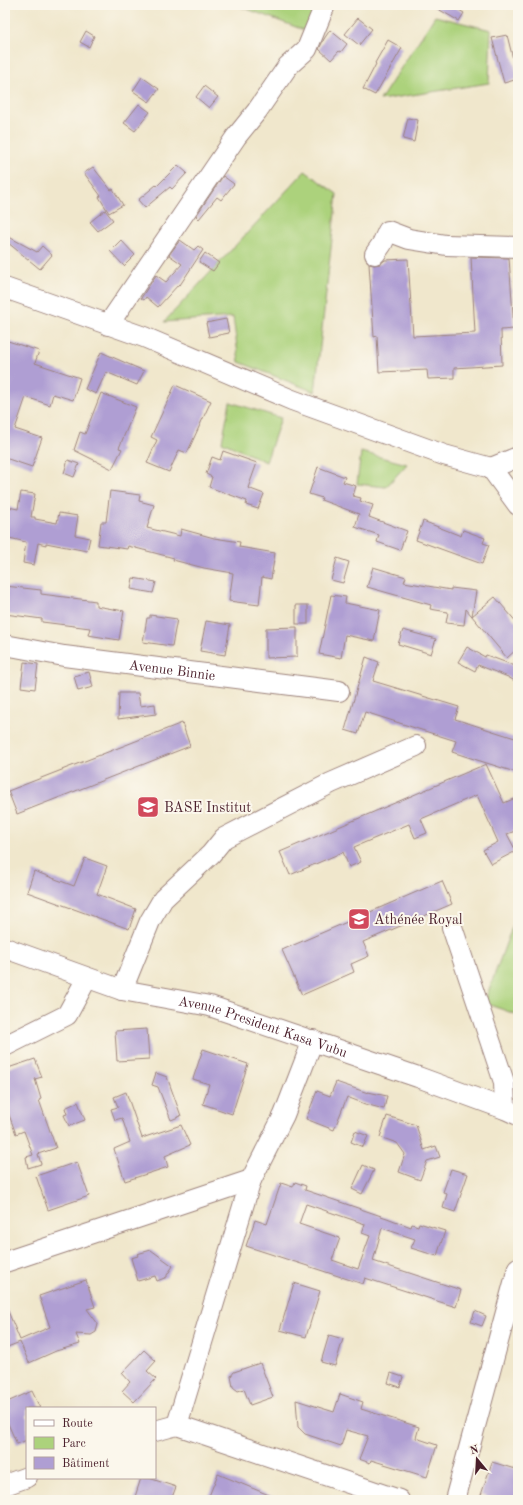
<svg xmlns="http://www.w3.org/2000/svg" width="523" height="1505" font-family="'Old Standard TT',serif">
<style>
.green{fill:#acd27c;stroke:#7b7854}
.building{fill:#af9ed3;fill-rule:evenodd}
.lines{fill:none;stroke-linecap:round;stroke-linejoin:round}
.minor-casing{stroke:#9d837c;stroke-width:22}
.minor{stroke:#fff;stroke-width:20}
.labels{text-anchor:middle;stroke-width:4;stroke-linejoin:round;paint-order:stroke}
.street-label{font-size:14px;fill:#4a1f2b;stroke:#fbf7ec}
.poi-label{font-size:14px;fill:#4a1f2b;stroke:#fbf7ec;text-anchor:start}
</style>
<rect width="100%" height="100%" fill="#fbf7ec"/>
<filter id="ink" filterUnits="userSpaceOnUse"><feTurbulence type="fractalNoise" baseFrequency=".025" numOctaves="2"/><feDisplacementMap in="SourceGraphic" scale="8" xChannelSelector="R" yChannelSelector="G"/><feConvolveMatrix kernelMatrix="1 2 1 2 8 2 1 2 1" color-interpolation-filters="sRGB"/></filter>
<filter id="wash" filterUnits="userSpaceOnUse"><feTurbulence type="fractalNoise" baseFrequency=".012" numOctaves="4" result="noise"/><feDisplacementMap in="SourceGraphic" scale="16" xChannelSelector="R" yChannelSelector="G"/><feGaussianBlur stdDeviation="0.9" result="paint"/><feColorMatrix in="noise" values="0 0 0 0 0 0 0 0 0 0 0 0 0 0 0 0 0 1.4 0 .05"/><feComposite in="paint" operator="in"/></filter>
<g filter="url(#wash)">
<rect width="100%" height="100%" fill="#f0e7cc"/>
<g class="green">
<path d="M236,5H326L315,34Z"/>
<path d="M435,16L491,30L489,83L380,100Z"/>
<path d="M305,171L337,194L315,392L239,362L233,317L164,322Z"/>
<path d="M230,402L281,418L266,462L222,442Z"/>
<path d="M361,452L407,464L386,487L357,484Z"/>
<path d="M518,911V1015L484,1003Z"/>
</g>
<g id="blocks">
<g class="building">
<path d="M431,5H451L464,13L459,21Z"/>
<path d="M358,18L372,29L359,45L345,34Z"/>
<path d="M330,30L347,44L341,52L339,51L331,60L319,49L324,39Z"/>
<path d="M86,31L94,36L89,47L80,42Z"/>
<path d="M507,35L518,79L504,83L492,38Z"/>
<path d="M388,40L402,48L375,95L363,89L376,64L375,63Z"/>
<path d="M142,77L159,89L149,102L133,91Z"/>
<path d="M204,86L218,97L209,108L196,97Z"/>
<path d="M139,104L150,112L135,131L124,123Z"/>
<path d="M408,118L418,120L414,142L403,139Z"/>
<path d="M178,165L187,173L172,189L170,187L145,208L138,200L156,185L157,186Z"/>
<path d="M93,167L111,190L113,189L123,205L109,213L99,197L101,196L84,173Z"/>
<path d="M223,176L234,184L221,200L217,197L199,219L196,216Z"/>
<path d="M105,210L113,220L98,231L90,222Z"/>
<path d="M9,237L37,252L42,246L52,255L40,269L7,242Z"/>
<path d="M121,240L135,255L124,266L110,251Z"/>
<path d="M180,240L194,250L198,246L203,250L180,285L179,284L158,307L146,297L144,300L141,298L156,275L166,282L182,264L169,255Z"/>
<path d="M205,253L219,263L213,271L199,262Z"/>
<path d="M471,257L509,258L514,329L501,330L502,365L454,368V378L428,379L427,370L379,372L377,336L374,337L369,264L374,265L380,264L385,260L408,259L413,336L475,333Z"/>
<path d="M226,319L229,333L209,337L206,323Z"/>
<path d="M8,341L39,351L35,363L80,378L73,400L53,394L50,405L26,397L15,429L42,438L32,467L5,458V349Z"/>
<path d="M101,352L144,371L137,385L106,372L96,394L85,389Z"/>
<path d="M175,385L211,401L187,453L179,450L169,472L147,463L157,440L151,437Z"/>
<path d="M101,393L136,407L119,448L122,449L112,469L74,450L80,432L85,434Z"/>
<path d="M223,451L257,463L248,488L264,494L258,509L246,505L247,501L209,487L212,477L206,474L212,457L220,460Z"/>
<path d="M68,460L79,464L74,477L64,473Z"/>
<path d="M318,467L345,477L343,482L356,486L353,496L361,498L360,501L373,505L369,517L407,531L400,550L377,542L379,535L355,527L359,514L321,500L322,498L309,494Z"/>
<path d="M110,491L140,495L139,501L154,505L147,528L180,536L181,529L214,538L240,542L239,547L275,553L271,579L262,577L259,605L229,601L233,573L204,568L173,560L174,558L128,546L127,549L98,545L101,522H106Z"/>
<path d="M21,492L35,494L31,517H35V519L57,523L59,513L78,516L75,535L90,538L87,551L46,543V545L38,543L34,565L23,563L26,542L5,537V518H6L8,507L18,509Z"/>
<path d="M423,521L461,536L463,530L485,538L483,543L489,545L482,564L416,540Z"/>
<path d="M337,558L349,562L343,583L331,580Z"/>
<path d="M373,567L406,577L404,582L451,590V588L476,591L472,616L495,597L518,624V648L507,658L466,609L464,625L446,623L448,612L430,609L431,605L367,587Z"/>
<path d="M133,578L156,582L153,593L131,589Z"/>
<path d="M5,586L41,590V594L96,601V606L124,611L119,640L88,635L90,628L42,622V619L5,614Z"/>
<path d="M331,595L346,597L345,603L380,610L374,641L345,635L341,658L319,654Z"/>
<rect x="296" y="605" width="12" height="19"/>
<path d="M150,615L177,619L172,646L143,642L147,618H150Z"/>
<path d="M206,621L230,625L225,655L200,651Z"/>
<path d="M297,627V657L266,658V628Z"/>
<path d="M403,630L436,639L431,654L398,644Z"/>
<path d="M467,647L485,657L486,655L518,667V683L508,677L478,665L475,671L458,662Z"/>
<path d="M366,657L379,662L373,681L459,707L455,719L518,739V773L452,752L456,741L365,712L358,734L345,730Z"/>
<path d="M24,662L38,664L35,689L21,687Z"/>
<path d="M89,672L93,687L78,691L74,676Z"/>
<path d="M119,693H138L140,706L155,704L156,714L118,719Z"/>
<path d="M182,723L190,746L17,814L8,791Z"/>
<path d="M486,764L504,803L518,797V830L507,834L516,851L491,864L483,850L498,842L477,795L421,819L427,833L415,838L409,824L354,847L361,862L349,867L343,852L290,875L280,852Z"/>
<path d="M85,858L107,866L97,894L136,909L129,929L27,892L34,871L74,886Z"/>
<path d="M442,881L452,904L363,942L369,956L351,964L354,972L302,995L282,950Z"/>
<path d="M147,1029L149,1059L117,1061L115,1031Z"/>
<path d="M203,1049L248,1064L232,1114L203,1104L209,1084L193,1079Z"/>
<path d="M35,1059L42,1077L35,1079L41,1099L39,1100L56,1148L38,1154L41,1164L28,1168L26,1157L33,1155L24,1131L16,1134L5,1104V1081L9,1080L7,1075L10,1074L8,1068Z"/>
<path d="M156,1073L167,1077L181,1116L171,1120L158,1087L152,1085Z"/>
<path d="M336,1082L368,1093V1092L387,1096L384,1109L365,1104L347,1097L334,1130L306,1119L317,1091L330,1096Z"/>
<path d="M126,1092L142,1138L181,1125L190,1145L165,1156L168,1167L125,1181L114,1149L130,1142L122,1118L115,1120L111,1109L118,1107L114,1097Z"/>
<path d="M78,1102L85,1120L69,1126L64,1115L67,1114L65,1108Z"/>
<path d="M387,1116L416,1125L424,1150L436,1146L440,1157L427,1161L420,1180L399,1172L405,1154L397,1143L380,1137Z"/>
<path d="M355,1131L368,1136L363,1147L351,1142Z"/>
<path d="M77,1162L89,1196L48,1210L36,1176Z"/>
<path d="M363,1165L374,1170L362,1194L352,1189Z"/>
<path d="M451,1169L468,1174L455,1212L443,1208L447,1194L443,1192Z"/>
<path d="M295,1182L306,1186L305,1190L387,1218L411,1227L412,1224L418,1226L419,1223L445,1231L437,1256L411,1248L415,1239L382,1228L373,1261L461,1290L456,1307L365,1278L363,1284L246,1246L255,1220L267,1224L281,1183L293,1187ZM306,1204L365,1224L362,1233L370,1236L358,1269L332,1260L340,1238L299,1224Z"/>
<path d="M151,1250L173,1266L167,1275V1277L157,1281L155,1276L138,1281L131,1258L138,1256L137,1254Z"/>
<path d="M86,1280L95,1307L87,1309L98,1324L96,1332L91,1335L76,1334L80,1344L56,1351L29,1363L20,1342L5,1348V1304L20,1340L50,1327L39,1296Z"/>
<path d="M294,1283L320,1291L306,1337L280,1330Z"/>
<path d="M475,1311L486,1316L482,1326L471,1322Z"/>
<path d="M329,1335L343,1339L335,1366L321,1362Z"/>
<path d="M144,1350L156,1361L147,1371L156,1379L134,1402L122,1391L130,1382L122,1373Z"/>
<path d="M260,1363L273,1397L250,1405L244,1389L238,1391L233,1387L231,1376L234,1372Z"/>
<path d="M391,1373L403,1377L400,1387L388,1383Z"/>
<path d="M32,1391L40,1408H27V1440L17,1444L5,1417V1403Z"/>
<path d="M340,1394L363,1402L361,1409L419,1427L416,1438L437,1445L427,1477L371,1460L370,1463L359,1459L368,1436L346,1430L341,1446L305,1434L298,1427L296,1400L334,1412Z"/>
<path d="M492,1462L518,1470V1500H496L481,1495Z"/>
<path d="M218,1474L281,1500H219L209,1496Z"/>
<path d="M141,1478H149L176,1487L171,1500H134Z"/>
</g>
</g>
</g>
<g filter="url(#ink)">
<use href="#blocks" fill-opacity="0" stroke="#9d837c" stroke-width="1"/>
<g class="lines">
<g class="minor-casing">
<g id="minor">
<path d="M375,254L382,244L388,231L409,239L446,245L518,247"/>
<path d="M5,288L144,337L292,400L444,455L491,468"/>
<path d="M108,325L236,137L257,111L288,66L307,49L325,5"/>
<path d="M491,468L518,505"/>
<path d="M491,468L518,457"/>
<path id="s1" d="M5,645L64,656L339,691"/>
<path d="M452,927L504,1082L505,1109"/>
<path id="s2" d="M5,948L122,990L210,1006L418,1077L505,1109L518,1115"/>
<path d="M122,990L150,921L163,899L211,854L224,838L331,783L416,746"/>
<path d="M5,1046L67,1015L87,978"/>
<path d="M5,1262L251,1180"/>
<path d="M177,1425L251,1180L284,1115L313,1040"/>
<path d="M155,1431L177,1425L399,1500"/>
<path d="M5,1485L27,1477"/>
<path d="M455,1500L518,1268"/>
</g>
</g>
<use href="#minor" class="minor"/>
</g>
</g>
<defs>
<g id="school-square" transform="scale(1.15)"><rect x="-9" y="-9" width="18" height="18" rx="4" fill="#d1495b" stroke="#fbf7ec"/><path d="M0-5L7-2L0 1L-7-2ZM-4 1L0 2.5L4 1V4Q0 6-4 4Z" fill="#fff"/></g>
</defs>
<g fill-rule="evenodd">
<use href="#school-square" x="148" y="807"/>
<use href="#school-square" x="359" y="919"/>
</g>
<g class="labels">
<g class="street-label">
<text dy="5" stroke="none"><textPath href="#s1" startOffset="169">Avenue Binnie</textPath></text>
<text dy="5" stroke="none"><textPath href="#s2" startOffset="270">Avenue President Kasa Vubu</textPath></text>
</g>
<g class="poi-label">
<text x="164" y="812">BASE Institut</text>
<text x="374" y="924">Athénée Royal</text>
</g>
</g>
<rect width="523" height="1505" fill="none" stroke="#fbf7ec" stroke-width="20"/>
<rect x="26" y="1407" width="130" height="72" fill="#fbf7ec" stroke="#b4a19f"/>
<rect x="34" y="1420" width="20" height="6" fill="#ffffff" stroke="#b4a19f"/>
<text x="62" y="1427" font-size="12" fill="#4a1f2b">Route</text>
<rect x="34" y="1437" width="20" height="12" fill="#acd27c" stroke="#b4a19f"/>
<text x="62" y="1447" font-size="12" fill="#4a1f2b">Parc</text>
<rect x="34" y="1457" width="20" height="12" fill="#af9ed3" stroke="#b4a19f"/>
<text x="62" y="1467" font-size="12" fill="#4a1f2b">Bâtiment</text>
<g transform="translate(477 1459) rotate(342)" stroke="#fbf7ec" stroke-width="3" paint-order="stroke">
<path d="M0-3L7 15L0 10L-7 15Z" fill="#4a1f2b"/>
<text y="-6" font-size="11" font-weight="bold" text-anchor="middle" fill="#4a1f2b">N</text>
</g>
</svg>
